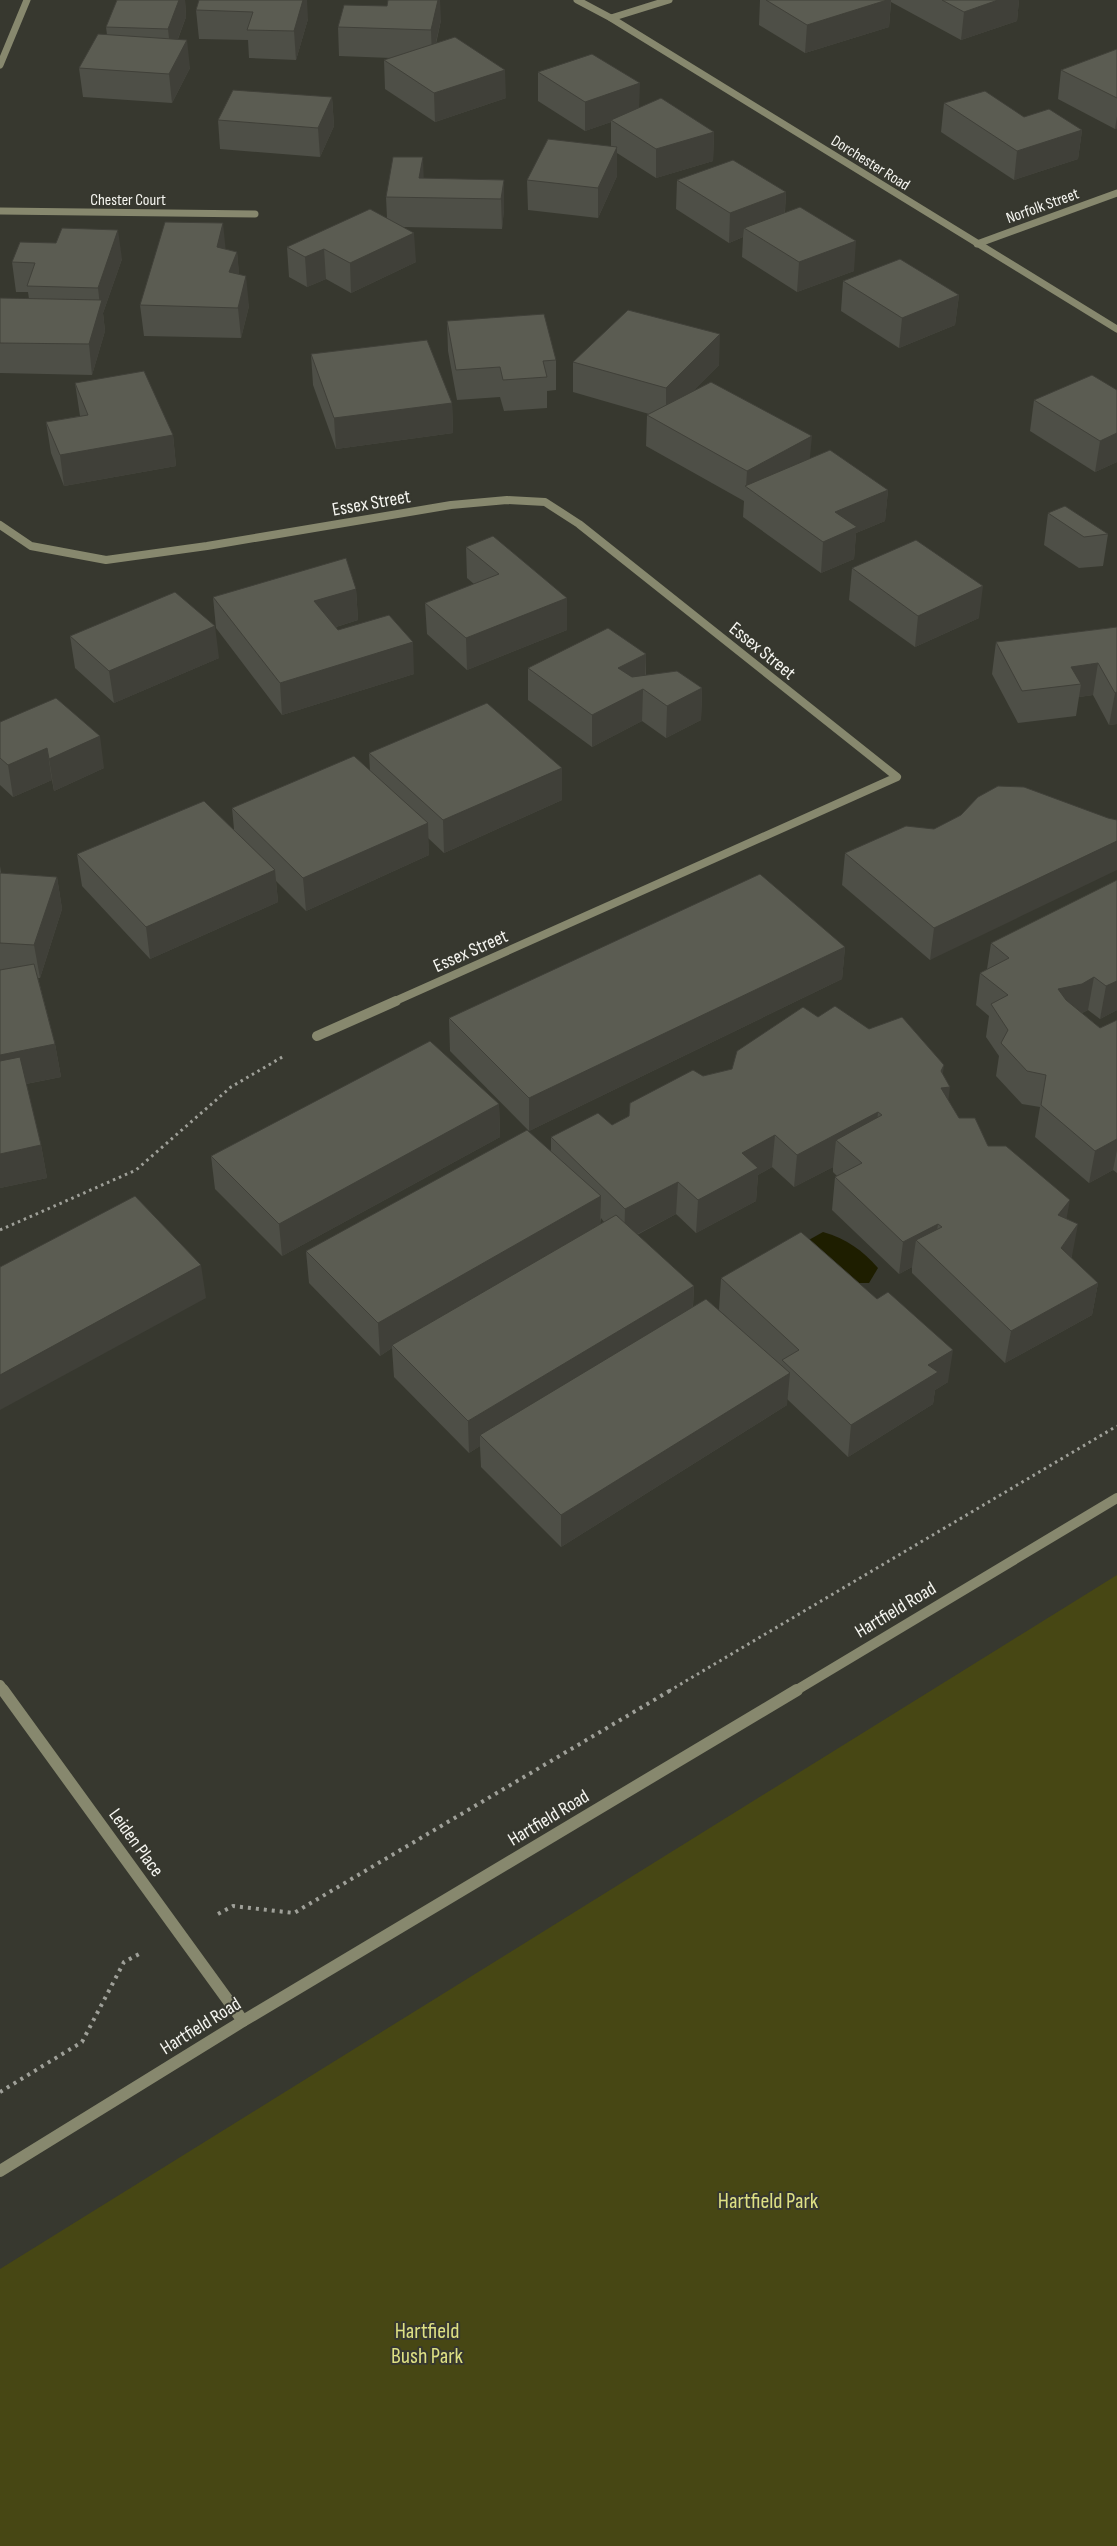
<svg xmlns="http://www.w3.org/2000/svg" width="1117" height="2546" font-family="'Sofia Sans Condensed',sans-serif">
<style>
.green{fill:#474714}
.water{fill:#1e1e00}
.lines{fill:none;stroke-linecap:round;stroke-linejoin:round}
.path-far1{stroke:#9fa099;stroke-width:3;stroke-dasharray:2.5 4;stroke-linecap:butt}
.path{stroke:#9fa099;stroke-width:4;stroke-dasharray:3 5;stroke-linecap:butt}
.minor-far3{stroke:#87886e;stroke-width:7}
.minor-far2{stroke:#87886e;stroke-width:8}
.minor-far1{stroke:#87886e;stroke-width:10}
.minor{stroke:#87886e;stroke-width:12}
.tertiary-far1{stroke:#87886e;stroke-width:10}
.tertiary{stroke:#87886e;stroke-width:12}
.wall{fill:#4e4f47;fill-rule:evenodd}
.shaded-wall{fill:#404039}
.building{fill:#5b5c52;stroke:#404039}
.labels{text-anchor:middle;stroke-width:4;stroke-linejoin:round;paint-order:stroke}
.far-street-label{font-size:16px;fill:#f5f5f0;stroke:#37382f}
.street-label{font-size:19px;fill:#f5f5f0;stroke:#37382f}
.near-park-label{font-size:22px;fill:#dee084;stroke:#37382f}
</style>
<rect width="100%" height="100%" fill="#37382f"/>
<path class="green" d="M1117,1575V2546H0V2269Z"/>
<path class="water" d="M823,1232C847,1239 862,1250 878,1268L869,1283H846L807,1241Z"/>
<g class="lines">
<g class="path-far1">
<path d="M0,1230L136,1170L231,1087L284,1056"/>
<path d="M669,1691L1117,1426"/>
</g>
<g class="path">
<path d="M218,1914L233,1906L294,1913L671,1690"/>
<path d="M0,2092L82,2042L124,1962L141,1953"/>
</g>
<g class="minor-far3">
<path d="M577,0L611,18L669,0"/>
<path d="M611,18L1117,329"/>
<path d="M0,65L27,0"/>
<path d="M0,211L255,214"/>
<path d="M977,244L1117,193"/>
</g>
<path class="minor-far2" d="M0,525L31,546L106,560L207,546L451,505L507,500L545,502L579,524L897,777L393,1002"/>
<g class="minor-far1">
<path d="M317,1036L396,1001"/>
<path d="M0,1685L4,1691"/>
</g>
<path class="minor" d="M3,1690L243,2021"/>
<path class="tertiary-far1" d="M795,1691L1117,1498"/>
<path class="tertiary" d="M0,2171L243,2021L797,1690"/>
</g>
<g class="wall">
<path d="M117,0H185L186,17L178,39L190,68L172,103L83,97L79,68L107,35L106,27Z"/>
<path d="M199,0L308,19L296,60L249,58L248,40L199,39L196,10Z"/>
<path d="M760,0H1019L1017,21L961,40L891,2L889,27L805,53L759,25Z"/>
<path d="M441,20L436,44L506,98L435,122L385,89L384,60L391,58L339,56L338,27Z"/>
<path d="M1117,49V128L1115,129L1058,99L1061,70Z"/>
<path d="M538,72L639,107L714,132L713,161L656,178L617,153V176L598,218L528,210L527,180L611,146V122L585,131L538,101Z"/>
<path d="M332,97L334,126L320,157L220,149L218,120Z"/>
<path d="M944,103L1024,117L1082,130L1078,159L1014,180L941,132Z"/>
<path d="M423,178L504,180V209L502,229L403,227L416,262L351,293L326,279L307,287L289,277L287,247L387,218L386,197Z"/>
<path d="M677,180L786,192L785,212L854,271L797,292L742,257L743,237L729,243L676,209Z"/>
<path d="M225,249L237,252L239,275L249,306L241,338L144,336L140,305Z"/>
<path d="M122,259L103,313L105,331L92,375L0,373V298L29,299L28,292H16L12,262Z"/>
<path d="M843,281L959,295L955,325L899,348L841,311Z"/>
<path d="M447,321L556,360V390L547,391V408L504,411L500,397L457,400L448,351Z"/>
<path d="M311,354L452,403L453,433L336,449L313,385Z"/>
<path d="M573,362L719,365L692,392L810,459L888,490L885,521L856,533L854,559L821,573L743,517L744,501L646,446L647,415L649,414L573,392Z"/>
<path d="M75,383L173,435L176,466L64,486L51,453L46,422L80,416Z"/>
<path d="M1117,390V462L1095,472L1030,431L1034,400Z"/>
<path d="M1048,513L1108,534L1103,566L1079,568L1044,545Z"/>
<path d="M466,547L567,598V630L467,670L427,634L425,603L474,584L467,578Z"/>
<path d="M852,568L979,618L915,647L849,600Z"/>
<path d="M356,589L358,620L336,627L338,630L414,674L282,715L216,628L213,597Z"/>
<path d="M1117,627V724L1109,725L1093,695L1079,697L1076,716L1018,723L992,674L996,642Z"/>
<path d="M70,636L219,658L114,703L75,668Z"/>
<path d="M646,654V675L702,688L701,720L666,738L642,721L592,747L528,700V668Z"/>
<path d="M0,722L104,768L54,791L52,780L13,797L0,785Z"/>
<path d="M369,753L562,800L444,853L428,838L429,855L306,911L276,881L278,902L150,959L82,886L77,854L234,829L232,808L370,771Z"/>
<path d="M1108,818L930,960L842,885L845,853L934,829Z"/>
<path d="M0,866L1,873L57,877L62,909L40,978H38L55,1044L61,1077L26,1084L41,1145L47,1178L0,1188Z"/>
<path d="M1117,880V1010L1100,1019L1088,1010L1082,1013L1100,1028L1117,1020V1173L1113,1170L1089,1183L1035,1137L1040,1107L1022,1104L996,1076L999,1056L986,1037L989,1016L976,1005L980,973L987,969L991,943Z"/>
<path d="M845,947L842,979L529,1131L450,1051L449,1018Z"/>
<path d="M818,1017L869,1029L943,1075L948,1100L959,1118L1066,1219L1072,1256L1071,1258L1098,1283L1092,1315L1005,1363L912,1273V1267L899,1274L832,1210L835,1177L837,1176L833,1172V1167L794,1187L772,1167L758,1175L756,1201L696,1233L676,1214L637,1235L694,1286L693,1307L729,1319L719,1310L721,1278L948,1382L935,1390L933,1404L848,1457L787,1399V1405L561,1547L481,1467L480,1446L469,1453L394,1377L392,1348L380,1356L309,1283L306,1251L551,1151V1137L612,1125L703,1076L732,1069ZM601,1218L604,1222L600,1224Z"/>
<path d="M499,1104L500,1137L282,1256L215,1189L211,1156Z"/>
</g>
<g class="shaded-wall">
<path d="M179,0H185L186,17L171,57L168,29Z"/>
<path d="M303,0H307L308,19L296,60L294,31Z"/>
<path d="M438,0H440L441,20L432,59L431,30Z"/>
<path d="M887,0H891L889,27L805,53L807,25Z"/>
<path d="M998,0H1019L1017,21L961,40L964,12Z"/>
<path d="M187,40L190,68L172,103L169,74Z"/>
<path d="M505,70L506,98L435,122L434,93Z"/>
<path d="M640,83L639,112L611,120V122L585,131V102Z"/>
<path d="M332,97L334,126L320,157L318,128Z"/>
<path d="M1117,116V128L1115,129Z"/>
<path d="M1082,130L1078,159L1014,180L1017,151Z"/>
<path d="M714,132L713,161L656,178V149Z"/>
<path d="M617,147V176L598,218V188Z"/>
<path d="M423,157L424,186L419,178Z"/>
<path d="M504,180V209L502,229L501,199Z"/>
<path d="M786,192L784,222L744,228L743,237L729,243L730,213Z"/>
<path d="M223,223L226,253L217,247Z"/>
<path d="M118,230L122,259L103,313L105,331L92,375L89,344L100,306L98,288Z"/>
<path d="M414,233L416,262L351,293L350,263Z"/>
<path d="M856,241L854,271L797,292L799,262Z"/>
<path d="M324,249L326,279L307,287L305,257Z"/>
<path d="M237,252L240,282L229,272Z"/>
<path d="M246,276L249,306L241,338L238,308Z"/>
<path d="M959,295L955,325L899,348L902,318Z"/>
<path d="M720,334L719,365L666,419V388Z"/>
<path d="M452,403L453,433L336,449L334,418Z"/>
<path d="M1117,433V462L1095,472L1100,441Z"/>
<path d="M173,435L176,466L64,486L60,455Z"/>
<path d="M812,436L809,467L746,487L747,471Z"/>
<path d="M888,490L885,521L856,533L854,559L821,573L823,542L835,512Z"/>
<path d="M983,586L979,618L915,647L918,616Z"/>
<path d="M356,589L358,620L316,633L314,601Z"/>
<path d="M567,598V630L467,670L466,638Z"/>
<path d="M215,626L219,658L114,703L109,671Z"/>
<path d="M413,642L414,674L282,715L280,683Z"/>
<path d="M646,654L645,686L618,668Z"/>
<path d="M1098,663L1093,695L1079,697L1081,684L1071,667Z"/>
<path d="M702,688L701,720L666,738L667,706Z"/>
<path d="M643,689L642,721L592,747V715Z"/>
<path d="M1117,692V724L1109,725L1115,693Z"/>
<path d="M100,736L104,768L54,791L49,759Z"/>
<path d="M47,748L52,780L13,797L8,765Z"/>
<path d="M562,768V800L444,853L443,820Z"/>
<path d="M428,823L429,855L306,911L303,878Z"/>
<path d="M1117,841V870L930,960L934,928Z"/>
<path d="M275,870L278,902L150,959L146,927Z"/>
<path d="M57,877L62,909L40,978L34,945Z"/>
<path d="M845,947L842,979L529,1131V1098Z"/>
<path d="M1094,977L1088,1010L1076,1016L1058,989Z"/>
<path d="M1117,981V1010L1100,1019L1106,986Z"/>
<path d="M55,1044L61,1077L0,1089V1055Z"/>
<path d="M944,1065L940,1098L941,1071Z"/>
<path d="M950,1087L946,1119L941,1088Z"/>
<path d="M499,1104L500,1137L282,1256L279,1224Z"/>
<path d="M878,1112L875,1145L836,1140L833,1167L794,1187L797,1155Z"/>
<path d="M775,1135L772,1167L758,1175L756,1201L696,1233L698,1200L742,1153Z"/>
<path d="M1117,1139V1150L1113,1170L1089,1183L1095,1151Z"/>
<path d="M41,1145L47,1178L0,1188V1154Z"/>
<path d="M678,1182L676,1214L624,1241L625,1209Z"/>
<path d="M601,1196L600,1229L392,1345V1348L380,1356L378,1323Z"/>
<path d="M1070,1200L1064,1232L1058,1215Z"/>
<path d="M938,1224L933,1256L916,1240L912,1267L899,1274L903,1242Z"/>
<path d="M1078,1224L1072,1256L1055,1281L1061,1248Z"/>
<path d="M201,1265L206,1298L0,1410V1375Z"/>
<path d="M1098,1283L1092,1315L1005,1363L1011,1331Z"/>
<path d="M694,1286L692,1318L480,1435V1446L469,1453L468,1421Z"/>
<path d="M953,1350L948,1382L935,1390L933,1404L848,1457L851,1425L928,1365Z"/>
<path d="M790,1373L787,1405L561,1547V1515Z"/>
</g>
<g class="building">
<path d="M117,0H179L168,29L106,27Z"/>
<path d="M199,0H303L294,31L247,30L253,12L196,10Z"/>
<path d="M388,0H438L431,30L338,27L344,5L387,6Z"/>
<path d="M766,0H887L807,25Z"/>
<path d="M942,0H998L964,12Z"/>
<path d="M98,34L187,40L169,74L79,68Z"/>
<path d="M455,37L505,70L434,93L384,60Z"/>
<path d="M1117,49V98L1061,70Z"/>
<path d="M592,54L640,83L585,102L538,72Z"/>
<path d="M233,90L332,97L318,128L218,120Z"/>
<path d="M985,91L1024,117L1049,109L1082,130L1017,151L944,103Z"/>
<path d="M661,98L714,132L656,149L611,120Z"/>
<path d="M548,139L617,147L598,188L527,180Z"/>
<path d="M393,157H423L419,178L504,180L501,199L386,197Z"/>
<path d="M733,160L786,192L730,213L677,180Z"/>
<path d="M800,207L856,241L799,262L744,228Z"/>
<path d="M370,209L414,233L350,263L324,249L305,257L287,247Z"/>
<path d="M165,222L223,223L217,247L237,252L229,272L246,276L238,308L140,305Z"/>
<path d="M62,228L118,230L98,288L27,286L35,263L12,262L20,242L56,243Z"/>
<path d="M900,259L959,295L902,318L843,281Z"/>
<path d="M0,298L102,300L89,344L0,343Z"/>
<path d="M628,310L720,334L666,388L573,362Z"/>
<path d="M544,314L556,360L543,361L547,377L503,380L500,367L456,370L447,321Z"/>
<path d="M427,340L452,403L334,418L311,354Z"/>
<path d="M144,371L173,435L60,455L46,422L88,415L75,383Z"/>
<path d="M1092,375L1117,390V433L1100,441L1034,400Z"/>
<path d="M711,382L812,436L747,471L647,415Z"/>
<path d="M830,450L888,490L835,512L857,527L823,542L745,486Z"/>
<path d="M1065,506L1108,534L1084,537L1048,513Z"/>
<path d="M493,536L567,598L466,638L425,603L499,574L466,547Z"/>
<path d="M916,540L983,586L918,616L852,568Z"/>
<path d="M346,558L356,589L314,601L338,630L389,615L413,642L280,683L213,597Z"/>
<path d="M175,592L215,626L109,671L70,636Z"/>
<path d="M1117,627V692L1115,693L1098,663L1071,667L1081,684L1022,691L996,642Z"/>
<path d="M608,628L646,654L618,668L632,677L677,671L702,688L667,706L643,689L592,715L528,668Z"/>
<path d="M56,698L100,736L49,759L47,748L8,765L0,758V722Z"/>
<path d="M487,703L562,768L443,820L369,753Z"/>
<path d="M354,756L428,823L303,878L232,808Z"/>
<path d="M998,786L1024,787L1108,818L1117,820V841L934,928L845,853L906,826L934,829L961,815L978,797Z"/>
<path d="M204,801L275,870L146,927L77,854Z"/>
<path d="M0,873L57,877L34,945L0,943Z"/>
<path d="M760,874L845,947L529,1098L449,1018Z"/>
<path d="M1117,880V981L1106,986L1094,977L1082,984L1058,989L1066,1000L1100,1028L1117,1020V1139L1095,1151L1041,1105L1046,1075L1027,1071L1001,1043L1008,1030L991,1004L1008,995L980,973L1009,958L991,943Z"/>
<path d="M34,964L55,1044L0,1055V970Z"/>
<path d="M835,1006L869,1029L902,1017L944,1065L941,1071L950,1087L941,1088L959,1118H975L988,1146H1006L1070,1200L1058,1215L1078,1224L1061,1248L1098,1283L1011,1331L916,1240L942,1227L938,1224L903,1242L835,1177L862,1163L836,1140L882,1115L878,1112L797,1155L775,1135L742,1153L758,1168L698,1200L678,1182L625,1209L551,1137L598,1113L612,1125L629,1116L630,1103L693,1070L703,1076L732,1069L737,1051L803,1007L818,1017Z"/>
<path d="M430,1041L499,1104L279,1224L211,1156Z"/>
<path d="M20,1057L41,1145L0,1154V1061Z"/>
<path d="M527,1130L601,1196L378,1323L306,1251Z"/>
<path d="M135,1196L201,1265L0,1375V1267Z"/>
<path d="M616,1215L694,1286L468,1421L392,1345Z"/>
<path d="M801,1232L877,1299L888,1292L953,1350L928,1365L938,1372L851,1425L782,1360L799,1350L721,1278Z"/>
<path d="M706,1299L790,1373L561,1515L480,1435Z"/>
</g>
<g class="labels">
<g class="far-street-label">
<text transform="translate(871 162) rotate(32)" y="6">Dorchester Road</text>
<text x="128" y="205">Chester Court</text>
<text transform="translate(1042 205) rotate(-20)" y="6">Norfolk Street</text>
</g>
<g class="street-label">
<text transform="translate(371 502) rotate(-10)" y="7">Essex Street</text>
<text transform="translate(763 650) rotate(39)" y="7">Essex Street</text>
<text transform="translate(470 950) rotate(-24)" y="7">Essex Street</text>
<text transform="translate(895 1609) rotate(-31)" y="7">Hartfield Road</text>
<text transform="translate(548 1817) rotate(-31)" y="7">Hartfield Road</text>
<text transform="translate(137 1842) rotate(54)" y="7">Leiden Place</text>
<text transform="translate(200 2025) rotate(-32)" y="7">Hartfield Road</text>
</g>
<g class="near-park-label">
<text x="768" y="2208">Hartfield Park</text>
<text x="427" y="2338">Hartfield<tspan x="427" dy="25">Bush Park</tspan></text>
</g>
</g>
</svg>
